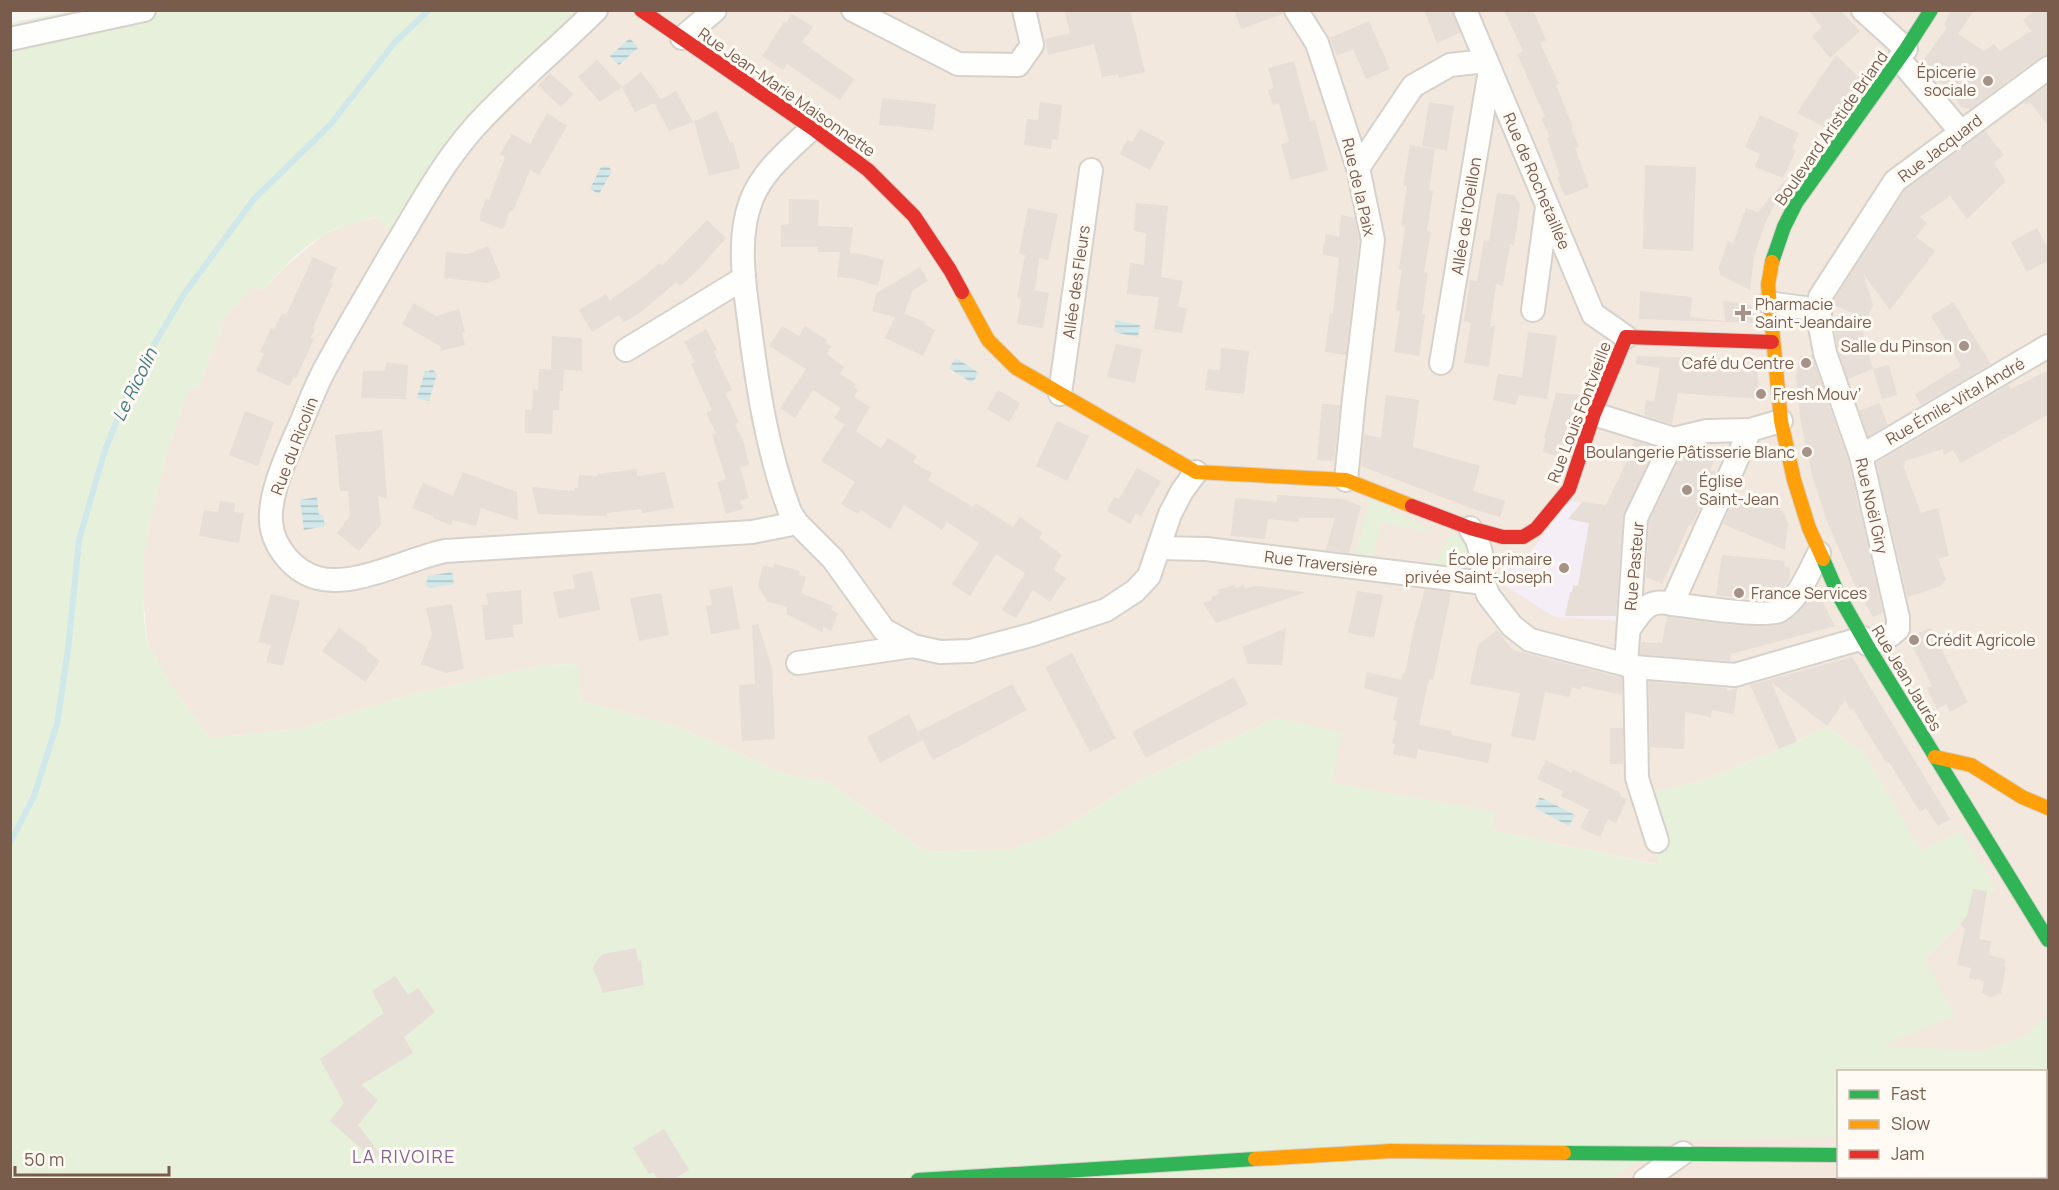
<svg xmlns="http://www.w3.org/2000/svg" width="2059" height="1190" font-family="Manrope,sans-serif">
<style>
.residential{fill:#f2e8de}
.education{fill:#f6eef6}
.green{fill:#e7f0db}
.water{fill:url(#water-rules)}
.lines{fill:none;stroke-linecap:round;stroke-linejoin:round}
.stream{stroke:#d0e8ea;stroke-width:6}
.building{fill:#e6ded7}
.street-casing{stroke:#d7d1cb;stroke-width:26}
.fast-casing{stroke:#d9d2cb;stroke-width:16}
.slow-casing{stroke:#d9d2cb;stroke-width:16}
.jam-casing{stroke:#d9d2cb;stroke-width:16}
.street{stroke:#fefefd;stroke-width:22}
.fast{stroke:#30b455;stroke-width:14}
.slow{stroke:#ff9f0a;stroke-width:14}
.jam{stroke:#e5322d;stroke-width:14}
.poi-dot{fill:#a69286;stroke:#fffaf3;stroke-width:2}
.labels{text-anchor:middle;stroke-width:6;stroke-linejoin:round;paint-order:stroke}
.poi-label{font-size:16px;fill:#7a5c4d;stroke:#fffaf3;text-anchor:end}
.street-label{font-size:16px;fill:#7a5c4d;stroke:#fffaf3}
.water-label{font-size:18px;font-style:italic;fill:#437c86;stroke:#fffaf3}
.neighbourhood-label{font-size:18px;letter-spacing:1.5px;fill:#846695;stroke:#fffaf3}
</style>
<defs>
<pattern id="water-rules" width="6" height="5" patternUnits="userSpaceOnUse" patternTransform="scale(1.5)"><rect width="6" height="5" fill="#d0e8ea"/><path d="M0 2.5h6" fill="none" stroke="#aebfc0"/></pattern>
</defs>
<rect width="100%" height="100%" fill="#f9f5f0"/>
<path class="residential" d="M579,11H2048V1179H1608L1673,1140L1838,1102V1176H2046V1072L1860,1071L1925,959L1996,888L1921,852L1865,754L1828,727L1779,749L1704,780L1649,793L1659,865L1492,830L1494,812L1331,783L1277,718L1138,781L1052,835L1012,849L926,852L829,783L785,774L678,727L581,701L577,664L545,665L411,694L300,729L210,738L171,686L147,641L143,595V561L149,526L168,447L188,390H197L222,328L217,327L252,286L262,290L286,266L323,235L346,225L377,217L391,234Z"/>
<path class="education" d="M1569,501L1632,511L1623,621L1555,617L1500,583L1506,552L1529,554Z"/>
<g class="green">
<path d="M77,10L579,11L391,235L376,217C358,222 338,226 322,236C299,250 280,271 262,290L252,286L218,326L222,328L197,390H188L168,447L149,526L143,561L144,620L147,641L171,686L210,738L300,729L411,694L545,665L578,664L581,701L678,727L785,774L829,783L926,852L1012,849L1052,835L1138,781L1277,718L1342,732L1332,783L1495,812L1492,830L1658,865L1648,793L1704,780L1779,749L1828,727L1865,754L1921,851L1961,831L1996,888L1925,959L1955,1015L1880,1046L1980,1051L2026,1036L2048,1015V1121L2046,1123V1072H1838V1137L1673,1140L1608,1179H11L10,23Z"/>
<path d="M1370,498L1428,529L1423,531L1381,522L1372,561L1355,558Z"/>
<path d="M1453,533L1469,544L1474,572L1423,565L1437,559Z"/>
</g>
<g class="water">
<path d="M630,38L638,48L619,65L610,56Z"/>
<path d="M606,166L610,168L611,173L599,194L590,189L601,167Z"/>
<path d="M1116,320L1140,325L1138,337L1114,332Z"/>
<path d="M956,358L979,373L972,383L949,368Z"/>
<path d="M432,369L437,374L429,401L417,398L425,371L428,372Z"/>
<path d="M317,497L319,515H323L325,526L304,530L300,500Z"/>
<path d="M452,572L454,584L430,588L426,585L428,576Z"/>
<path d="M1540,797L1575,815L1569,826L1535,808Z"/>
</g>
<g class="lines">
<path class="stream" d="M10,843L34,796L57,724L68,650L79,540L105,450L134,378L184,294L254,199L330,125L395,42L429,10"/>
</g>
<g class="building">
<path d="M1064,10H1130L1145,72L1119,78L1118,74L1102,77L1094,44L1048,55L1045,39L1070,33Z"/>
<path d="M1234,10H1283V14L1241,29Z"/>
<path d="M1424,10H1451L1460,33L1437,43Z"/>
<path d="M1504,10H1533L1546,40L1540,43L1559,84L1556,85L1573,127L1571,128L1579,147L1575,148L1589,187L1565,196L1557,178L1560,176L1547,138L1550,137L1541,118L1545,117L1517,54L1523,51Z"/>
<path d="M1808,10H1840L1860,31L1830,58L1812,36L1822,27Z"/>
<path d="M1951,10H1974L1958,34L1984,51L1994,44L2000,51L2031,31L2023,20L2035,10H2049V55L2040,57L1970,109L1961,107L1948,88L1928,73L1921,64L1947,27L1944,25Z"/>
<path d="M792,14L813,27L802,42L854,79L840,100L787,64L783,70L762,56L784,22L786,23Z"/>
<path d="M1369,21L1390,69L1366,79L1353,49L1337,56L1330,38Z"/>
<path d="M1836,55L1861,80L1826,128L1797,113Z"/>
<path d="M597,60L622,87L641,72L661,99L676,91L693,122L669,131L654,103L635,112L622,87L600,102L578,77Z"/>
<path d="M1294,61L1310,121L1315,120L1328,170L1291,180L1281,144L1289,142L1279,103L1273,105L1268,90L1274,88L1268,68Z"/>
<path d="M550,73L573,94L561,107L538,86Z"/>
<path d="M2049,84V127L2030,102L2026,105L2024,102Z"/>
<path d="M882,98L936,104L933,130L879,125Z"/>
<path d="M1040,102L1062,105L1058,140L1052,139L1051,149L1024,145L1027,119L1038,120Z"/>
<path d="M1429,102L1454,106L1447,151L1422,146Z"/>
<path d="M717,111L730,143L733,142L740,168L709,176L694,121Z"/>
<path d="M547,113L567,126L539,175L530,170L513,211H510L503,229L480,221V214L486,199L489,200L505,157L500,154L512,134L530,144Z"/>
<path d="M1760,115L1799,133L1792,149L1796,150L1783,178L1755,167L1760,154L1745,147Z"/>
<path d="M1140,129L1165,142L1150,170L1120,154L1127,140L1132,142Z"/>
<path d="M1985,131L2004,155L1994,163L2006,181L1967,219L1950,196L1920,217L1927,223L1916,237L1935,251L1890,310L1864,275L1873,305L1867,319L1833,305V301L1905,190Z"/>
<path d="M1410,145L1435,149L1429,190L1433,191L1427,231L1431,232L1424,272L1428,273L1422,314L1425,315L1419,356L1394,352L1400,311L1396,310L1402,269H1399L1405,227L1401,226L1407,186H1403Z"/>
<path d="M1645,165L1696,167L1693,251L1643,249Z"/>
<path d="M1786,179L1783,188L1766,221L1754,256L1750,290L1720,275L1719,267L1728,241L1733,243L1746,208L1758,212Z"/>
<path d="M1497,193L1514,195L1520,205L1514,245L1510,244L1503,286L1496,284L1490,326H1495L1489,367L1464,363L1471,323L1464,321L1470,280L1477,281L1484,240L1489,241Z"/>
<path d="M789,199L819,200L818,226L853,227L850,253L840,252L861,254L884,260L878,286L855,279L837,277L840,252H818V247H781V225L789,224Z"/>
<path d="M1136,203L1168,206L1161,277L1183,281L1178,306L1187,309L1182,333L1154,329L1159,297L1127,294L1130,263L1144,265L1146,233L1134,231Z"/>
<path d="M1028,208L1058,214L1048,260L1039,258L1035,290L1049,293L1043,328L1017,324L1021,299L1017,298L1025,255L1019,253Z"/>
<path d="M1341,215L1355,218L1359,240L1346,355L1325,352L1330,313L1333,314L1339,258L1322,254L1326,234L1339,237Z"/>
<path d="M707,220L726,238L697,271L680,286L676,282L640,313L624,322L619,315L592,332L579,310L606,294L610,300L646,275L660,263L662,266Z"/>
<path d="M2037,228L2049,250V260L2027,272L2011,242Z"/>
<path d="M488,246L501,277L488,283L444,278L446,252L468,254Z"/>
<path d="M313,257L337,268L330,282L333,283L313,328L315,329L310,338L314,339L296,378L294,377L289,386L256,371L264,354L260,352L271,328L274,329L282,313L286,315Z"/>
<path d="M920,267L928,281L913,290L904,314L926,322L925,325L935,330L923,356L885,338L895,317L872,311L877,293Z"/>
<path d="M1640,291L1692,297L1690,317L1725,321L1723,301L1751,305L1753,323L1639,319Z"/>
<path d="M1953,302L1991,364L1921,405L1915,394L1961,366L1931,316Z"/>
<path d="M414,303L436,316L459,309L465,332L462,333L465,345L441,351L440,346L402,324Z"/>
<path d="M782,326L799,336L805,326L827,340L826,343L831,346L827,354L844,367L840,374L856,384L854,387L858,390L854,397L870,407L856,431L850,427L881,448L888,438L917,456L913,462L932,473L928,480L973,507L976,503L1013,527L1020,517L1043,533L1039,538L1062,555L1053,570L1066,578L1050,602L1033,590L1016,618L1002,610L1025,573L996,554L970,596L952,584L979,543L947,522L942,530L904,505L890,529L861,510L858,514L841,504L855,482L821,461L845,424L834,418L841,408L813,390L795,418L780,408L806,369L769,346Z"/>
<path d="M1834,326L1861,327L1873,369L1848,379L1838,350Z"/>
<path d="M706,329L717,350L714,352L732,390L725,393L739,422L735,424L744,443L749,465L740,467L749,498L740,501L743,509L726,514L717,482L726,479L712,435L716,433L706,413L712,410L691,364L695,362L684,342Z"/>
<path d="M1528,332L1557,336L1547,399L1519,395L1516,405L1493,400L1498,374L1522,377Z"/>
<path d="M552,336L582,338V371L551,369Z"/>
<path d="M1116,344L1142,349L1135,383L1107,377Z"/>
<path d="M1221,348L1249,351L1244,394L1205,390L1208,369L1220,370Z"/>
<path d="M1638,356L1756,360L1760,399L1678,393L1672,424L1644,415L1646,400L1654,402L1660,368L1635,364Z"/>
<path d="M1800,356H1812L1848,460L1883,612L1873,617L1856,588L1827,521L1812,475L1800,418L1796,376Z"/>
<path d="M386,362L408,365L406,399L361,398L363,371H385Z"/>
<path d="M1889,365L1897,395L1882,399L1873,369Z"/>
<path d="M539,369L564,370L563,391H560L559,410H553L552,434L525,433V410H532L533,389L538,390Z"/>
<path d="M2049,370V414L1961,463L1953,450L1944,455L1943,449L1905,461V465H1903L1921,513L1938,508L1949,556L1938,559L1946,579L1941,586L1908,597V600L1876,463L2009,385L2011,389Z"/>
<path d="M998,390L1020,403L1009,422L987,409Z"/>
<path d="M1556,393L1581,395L1560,457L1543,452L1546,439L1544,438Z"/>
<path d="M1386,395L1419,400L1413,447L1480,466L1473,491L1505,501L1500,517L1476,510L1361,466L1364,434L1381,438Z"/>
<path d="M1879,403L1888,425L1868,436L1859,411Z"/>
<path d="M1322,404L1340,405L1334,461L1317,460Z"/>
<path d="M245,411L274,422L258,466L229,455Z"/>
<path d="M1057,421L1089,436L1067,481L1036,466Z"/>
<path d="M382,430L387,499L378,496L381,524L359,551L337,533L350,516L348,491H340L335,435Z"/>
<path d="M1634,441L1655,447L1623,517L1616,616H1565L1570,592H1572L1573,585L1578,586L1589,523L1568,519L1582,502L1606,505L1626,463Z"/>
<path d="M1700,447L1717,453L1710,470L1716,472L1694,521L1691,526L1689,525L1662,584L1646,577L1649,522L1683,451Z"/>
<path d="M1137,468L1161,481L1141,516L1136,513L1130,524L1107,511L1114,497L1119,499Z"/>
<path d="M637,469V476L665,472L674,508L642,513V509L607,513V516L538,514L532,487L574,491V488H578L579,475L597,476V474Z"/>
<path d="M463,472L517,492L518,520L481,508L476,526L453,520L451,525L433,518V516L412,508L423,483L453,496Z"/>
<path d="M1277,495L1342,499L1361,506L1349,553L1326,550L1335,518H1299V522L1268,519L1265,539L1231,536L1235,498L1277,502Z"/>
<path d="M1735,496L1760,506L1779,508L1785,515L1788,524L1785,550L1723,524Z"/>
<path d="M220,501L235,503L234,512L244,513L239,543L199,536L204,510L218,512Z"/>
<path d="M1722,555L1785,561L1784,566L1790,567L1789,581L1777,596L1770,599L1716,596Z"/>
<path d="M775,564L800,571L799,575L806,577L801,593L833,606L831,610L838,613L831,631L824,627L822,632L786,614L788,607L768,602L758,586L763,565L773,568Z"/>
<path d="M592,571L600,610L559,618L553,592L575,588L572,575Z"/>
<path d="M1234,585L1236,588L1244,585L1245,588L1258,586L1306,592L1216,623L1203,603L1212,600L1211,597L1219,594L1218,590Z"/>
<path d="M732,586L740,629L711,634L706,606L712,605L709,590Z"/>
<path d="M1425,589L1451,593L1433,680L1429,679L1419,725L1452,731L1451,735L1492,744L1488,763L1418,749L1416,759L1393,754L1395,744L1392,743L1397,721L1393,720L1398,698L1364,688L1367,672L1401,680L1403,673L1405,674L1414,628Z"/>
<path d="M1816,589L1835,626L1731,654L1730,661L1640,654L1641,642L1662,643L1667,617L1743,626H1775L1787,622L1796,615Z"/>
<path d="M521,590L523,624L513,625L514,637L485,640L482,605H488L486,593Z"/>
<path d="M1357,591L1383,595L1374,638L1348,633Z"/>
<path d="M661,593L669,635L639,641L630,598Z"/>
<path d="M271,594L300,601L283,666L266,662L271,645L258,642Z"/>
<path d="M452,604L464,669L446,673L421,664L432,634L426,608Z"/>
<path d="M758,624L772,668L775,739L742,741L739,685L755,684L752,625Z"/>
<path d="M339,628L367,648L366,650L380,661L365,682L322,651Z"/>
<path d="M1286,628L1282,665L1248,664L1242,647Z"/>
<path d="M1931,628L1968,702L1950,712L1946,704L1937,709L1927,688L1932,686L1908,637Z"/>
<path d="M1497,630L1513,650L1622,678V695L1582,686L1581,690L1572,687L1569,697L1545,692L1535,741L1511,736L1520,693L1470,684L1478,645Z"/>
<path d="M1072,653L1116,738L1090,752L1045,667Z"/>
<path d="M1852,657L1950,819L1938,826L1926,808L1920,812L1889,762L1887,764L1853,709L1850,710L1845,700L1827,726L1771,682L1797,741L1779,749L1750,685Z"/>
<path d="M1234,677L1248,704L1146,758L1132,732Z"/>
<path d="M1649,682L1727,688V691L1737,688L1734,714L1712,710L1711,717L1685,712L1684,749L1650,747Z"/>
<path d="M1012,684L1027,710L933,760L918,732Z"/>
<path d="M909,714L922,740L880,763L867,737Z"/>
<rect x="1610" y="728" width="13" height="36"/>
<path d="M1546,760L1572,773L1573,770L1621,793L1620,796L1627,799L1616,823L1608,819L1600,837L1580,828L1589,810L1561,796L1563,791L1537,779Z"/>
<path d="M1973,889L1987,891L1979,939L1991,941L1989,955L2005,959L2004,967H2006L2001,993L1990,997L1982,993L1984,981L1969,978L1971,968L1957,965L1965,929L1960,924L1967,916Z"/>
<path d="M636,948L638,961L641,960L644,985L603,993L593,968L597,960L603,954Z"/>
<path d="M395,976L408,995L418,988L435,1012L404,1037L413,1053L361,1085L378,1100L358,1125L380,1154L374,1160L330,1121L344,1103L320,1059L384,1013L372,991Z"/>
<path d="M664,1129L689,1170L673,1179H658L653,1172L649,1174L633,1148Z"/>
</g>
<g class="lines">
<g class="street-casing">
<g id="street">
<path d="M596,10C555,51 510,87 472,130C439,168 416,213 390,255C369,292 347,328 327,365C315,386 307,410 297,432C286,457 269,494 271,522C273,547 294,572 318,578C354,588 407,559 445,551L752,532L797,523"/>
<path d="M853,10L958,64L1018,65L1032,45L1024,10"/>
<path d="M1296,10L1317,43L1358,168L1373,240L1354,398L1346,480"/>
<path d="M1465,10L1593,314L1626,337"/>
<path d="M1863,10L1906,49"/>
<path d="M682,38L715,10"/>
<path d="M10,39L144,10"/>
<path d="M1899,59L1961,132"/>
<path d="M812,128C789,150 762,171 751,201C737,237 744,283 749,320C757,384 767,451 790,512L797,523L833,559L884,630L913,646"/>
<path d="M1358,168L1413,86L1450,65L1486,61"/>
<path d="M1769,303L1819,310"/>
<path d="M1533,310L1547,207"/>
<path d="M626,350L744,278"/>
<path d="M1441,363L1490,70"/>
<path d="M1060,394L1091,170"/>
<path d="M1594,414L1674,439L1707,431L1750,430"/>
<path d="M1861,456L2048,346"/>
<path d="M1470,528L1477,540L1481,553L1484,583L1488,595L1512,626L1530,640L1635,667L1735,675L1863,638"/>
<path d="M1159,548L1206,549L1484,583"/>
<path d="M1672,604C1690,606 1767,618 1779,611C1799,599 1809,572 1819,553"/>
<path d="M1629,629C1642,611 1647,598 1672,604L1750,430L1781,421"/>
<path d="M1867,644L1891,635L1898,629V618L1861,456L1825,353L1820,326V297L1895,181L2048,68"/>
<path d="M798,663L913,646L940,652L971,651L1031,635L1106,610L1135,591L1149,576L1170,514L1182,491L1196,472"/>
<path d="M1626,665L1636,518L1674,439"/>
<path d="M1635,667L1637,778L1657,841"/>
<path d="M1645,1180L1683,1153"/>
</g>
</g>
<g class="fast-casing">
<g id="fast">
<path d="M1772,262L1784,227L1796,203L1906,49L1931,10"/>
<path d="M1823,559L1839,596L1871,652L2048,940"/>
<path d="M1564,1153L1838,1155"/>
<path d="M918,1180L1255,1159"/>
</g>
</g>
<g class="slow-casing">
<g id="slow">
<path d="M1772,262L1768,285L1781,421L1794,480L1809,528L1823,559"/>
<path d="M962,292L988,340L1016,368L1196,472L1346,480L1412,506"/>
<path d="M1935,757L1971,765L2022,797L2048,808"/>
<path d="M1255,1159L1391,1151L1564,1153"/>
</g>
</g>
<g class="jam-casing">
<g id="jam">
<path d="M641,10L812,128L868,170L914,216L950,270L962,292"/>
<path d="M1412,506L1470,528L1503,537H1523L1536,529L1569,489L1594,414L1626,337L1772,342"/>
<path d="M2046,1144L2048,1142"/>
</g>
</g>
<use href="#street" class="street"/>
<use href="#fast" class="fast"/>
<use href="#slow" class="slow"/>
<use href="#jam" class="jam"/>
</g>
<g class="poi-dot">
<circle cx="1988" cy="81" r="6"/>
<path d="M1740 304h6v6h6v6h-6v6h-6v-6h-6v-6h6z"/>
<circle cx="1964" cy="346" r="6"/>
<circle cx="1806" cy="363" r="6"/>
<circle cx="1761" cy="394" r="6"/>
<circle cx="1807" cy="452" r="6"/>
<circle cx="1687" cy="490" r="6"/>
<circle cx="1564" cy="568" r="6"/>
<circle cx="1739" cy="593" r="6"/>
<circle cx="1914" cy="640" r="6"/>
</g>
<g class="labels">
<g class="poi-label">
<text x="1976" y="78">Épicerie<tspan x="1976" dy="18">sociale</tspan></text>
<text x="1755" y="310" text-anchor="start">Pharmacie<tspan x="1755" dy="18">Saint-Jeandaire</tspan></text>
<text x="1952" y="352">Salle du Pinson</text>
<text x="1794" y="369">Café du Centre</text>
<text x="1773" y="400" text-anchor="start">Fresh Mouv’</text>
<text x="1795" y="458">Boulangerie Pâtisserie Blanc</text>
<text x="1699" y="487" text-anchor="start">Église<tspan x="1699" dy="18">Saint-Jean</tspan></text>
<text x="1552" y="565">École primaire<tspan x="1552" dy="18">privée Saint-Joseph</tspan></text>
<text x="1751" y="599" text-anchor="start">France Services</text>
<text x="1926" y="646" text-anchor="start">Crédit Agricole</text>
</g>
<g class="street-label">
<text transform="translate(787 92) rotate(35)" y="6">Rue Jean-Marie Maisonnette</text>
<text transform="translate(1831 128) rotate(-55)" y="6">Boulevard Aristide Briand</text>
<text transform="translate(1940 148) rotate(-37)" y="6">Rue Jacquard</text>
<text transform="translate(1537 181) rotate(67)" y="6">Rue de Rochetaillée</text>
<text transform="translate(1359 187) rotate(77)" y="6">Rue de la Paix</text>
<text transform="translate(1466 216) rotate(-81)" y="6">Allée de l'Oeillon</text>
<text transform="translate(1076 282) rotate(-82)" y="6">Allée des Fleurs</text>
<text transform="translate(1955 401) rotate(-30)" y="6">Rue Émile-Vital André</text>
<text transform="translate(1579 412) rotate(-69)" y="6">Rue Louis Fontvieille</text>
<text transform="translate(294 446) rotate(-69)" y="6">Rue du Ricolin</text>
<text transform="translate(1872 506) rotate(77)" y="6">Rue Noël Giry</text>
<text transform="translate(1321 563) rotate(7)" y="6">Rue Traversière</text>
<text transform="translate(1634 566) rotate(-85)" y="6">Rue Pasteur</text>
<text transform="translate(1907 678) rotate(59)" y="6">Rue Jean Jaurès</text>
</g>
<g class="water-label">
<text transform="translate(135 385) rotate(-64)" y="6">Le Ricolin</text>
</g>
<g class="neighbourhood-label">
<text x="404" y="1163">LA RIVOIRE</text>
</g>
</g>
<rect width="2059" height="1190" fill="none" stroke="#7a5c4d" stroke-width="24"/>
<rect x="1837" y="1070" width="210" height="108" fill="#fffaf3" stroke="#cabbb1" stroke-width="1.5"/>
<rect x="1849" y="1090" width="30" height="9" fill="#30b455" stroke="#cabbb1" stroke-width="1.5"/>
<text x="1891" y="1100" font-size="18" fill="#7a5c4d">Fast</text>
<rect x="1849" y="1120" width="30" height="9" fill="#ff9f0a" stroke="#cabbb1" stroke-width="1.5"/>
<text x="1891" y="1130" font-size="18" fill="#7a5c4d">Slow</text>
<rect x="1849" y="1150" width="30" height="9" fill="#e5322d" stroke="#cabbb1" stroke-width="1.5"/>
<text x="1891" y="1160" font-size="18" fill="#7a5c4d">Jam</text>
<path d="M15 1166v9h154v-9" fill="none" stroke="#7a5c4d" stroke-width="3"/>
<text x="24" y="1166" font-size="18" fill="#7a5c4d" stroke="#fffaf3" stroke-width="4.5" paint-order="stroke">50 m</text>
</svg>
